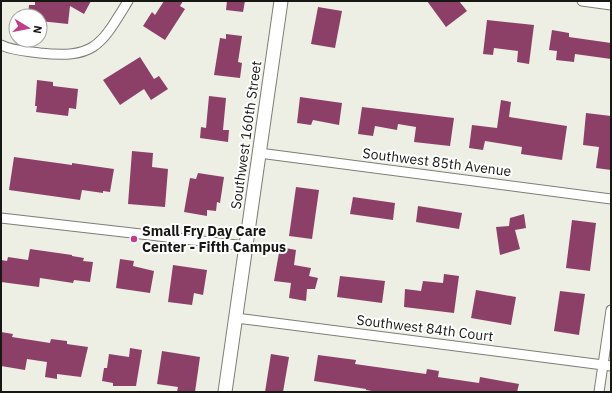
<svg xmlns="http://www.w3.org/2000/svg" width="612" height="393" font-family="'IBM Plex Sans',sans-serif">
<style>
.building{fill:#8c4068}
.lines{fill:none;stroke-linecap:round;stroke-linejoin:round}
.street-casing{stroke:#7c7e74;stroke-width:11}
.secondary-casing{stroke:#7c7e74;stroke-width:15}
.street{stroke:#fff;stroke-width:9}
.secondary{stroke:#fff;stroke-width:13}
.poi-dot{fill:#bf3e87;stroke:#fff;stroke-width:1.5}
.labels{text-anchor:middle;stroke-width:4;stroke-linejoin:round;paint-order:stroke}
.street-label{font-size:14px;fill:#171814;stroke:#fff}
.poi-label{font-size:14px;font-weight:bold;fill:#171814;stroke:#fff;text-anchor:start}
</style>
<rect width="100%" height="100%" fill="#edefe4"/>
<g class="building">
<path d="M35,1H91L84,14L70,6L68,24L40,21V16H28L29,5H35Z"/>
<path d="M164,1H183L180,6L185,9L165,40L143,26L152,12L155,15Z"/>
<path d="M227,1H245L243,12L226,10Z"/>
<path d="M427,1H459L467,11L446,27Z"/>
<path d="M318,7L342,11L335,48L311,44Z"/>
<path d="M487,20L534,25L529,64L517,62L518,51L494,48L493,55L483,54Z"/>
<path d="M552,30L569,33V37L611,43V59L575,54L574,62L556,60L557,51L549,50Z"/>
<path d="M226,34L242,36L238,62L242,63L240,78L214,75L220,38L226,39Z"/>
<path d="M140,57L154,79L159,76L168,89L151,100L144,89L120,105L103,80Z"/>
<path d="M37,80L53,82V86L78,89L76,109L69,108L68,116L36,112L37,106H35Z"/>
<path d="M209,96L226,98L223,130H229L228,142L200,138L201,127L206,128Z"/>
<path d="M300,97L342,103L339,125L313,120L311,125L297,123Z"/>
<path d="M501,100L511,102L509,117L567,126L562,160L521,154L522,147L485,141L483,150L469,148L472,125L497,128Z"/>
<path d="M362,107L454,118L450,146L414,142L416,127L398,124L397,130L375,126L373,136L358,134Z"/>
<path d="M586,113L611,116V170L596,168L599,147L583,145Z"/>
<path d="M132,151L153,153L152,167L168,169L165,207L128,204Z"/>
<path d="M14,157L72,165V163L114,169L110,192L103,191V193L82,190L80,200L9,190Z"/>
<path d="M198,173L224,177L220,203L217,202L216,211L207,210V216L184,212L190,178L196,179Z"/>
<path d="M296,187L319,190L312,239L289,236Z"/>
<path d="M353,197L395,203L393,220L350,214Z"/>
<path d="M418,206L462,213L459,229L416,222Z"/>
<path d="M524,214L526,228L515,230L520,249L500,255L496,227L509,226L510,218Z"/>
<path d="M572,220L596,223L590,271L566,268Z"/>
<path d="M280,247L296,250L294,265L311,268L309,276L318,278L315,289H307L306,301L289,298L291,283L274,281Z"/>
<path d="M30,249L72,255V256L84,258L83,261L93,262L90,282L74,280L73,283L40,278L39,287L1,282V260L7,261L8,257L28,260Z"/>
<path d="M120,259L134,261L133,266L154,271L150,293L116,288Z"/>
<path d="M173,265L207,270L203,295L194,293L192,305L168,302Z"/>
<path d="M444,274L459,276L454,313L404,307L405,289L421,291L423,281L443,283Z"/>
<path d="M340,276L385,281L382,303L337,297Z"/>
<path d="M476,290L516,297L511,325L471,318Z"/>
<path d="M560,291L585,294L579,335L554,331Z"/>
<path d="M1,332L13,334L12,337L50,343L51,339L67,341V344L88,347L81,377L57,374V379L45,377L47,362L27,359L25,370L1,366Z"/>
<path d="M130,348L142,350L136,386H113V383L102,381L104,368H107L109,354L129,357Z"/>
<path d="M162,351L200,357L195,392H177L178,387L157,384Z"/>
<path d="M271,354L289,357L283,392H265Z"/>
<path d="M318,355L356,360L355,364L426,374L427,369L439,371L438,377L479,383L480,377L519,384L517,392H378L366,390V389L314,381Z"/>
</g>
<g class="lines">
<g class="street-casing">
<g id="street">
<path d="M582,1L611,5"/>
<path d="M1,45C13,51 27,51 40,53C95,59 101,45 128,1"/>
<path d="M259,153L611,199"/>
<path d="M1,218L246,246"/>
<path d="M236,318L611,366"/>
<path d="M599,392L611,310"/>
</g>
</g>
<g class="secondary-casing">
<path id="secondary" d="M225,392L281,1"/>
</g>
<use href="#street" class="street"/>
<use href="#secondary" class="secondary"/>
</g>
<circle class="poi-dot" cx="134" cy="239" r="4"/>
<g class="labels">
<g class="street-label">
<text transform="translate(246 135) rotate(-82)" y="5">Southwest 160th Street</text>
<text transform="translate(437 162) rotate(7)" y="5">Southwest 85th Avenue</text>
<text transform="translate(425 328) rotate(7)" y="5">Southwest 84th Court</text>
</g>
<g class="poi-label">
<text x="142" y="236">Small Fry Day Care<tspan x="142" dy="16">Center - Fifth Campus</tspan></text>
</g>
</g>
<rect width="612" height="393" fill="none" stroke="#171814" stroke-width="4"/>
<g transform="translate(28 28) rotate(100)"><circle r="19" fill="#ffffff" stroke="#a2a3a1"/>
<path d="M0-3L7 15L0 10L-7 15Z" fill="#bf3e87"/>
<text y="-6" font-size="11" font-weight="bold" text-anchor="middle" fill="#171814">N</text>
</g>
</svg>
